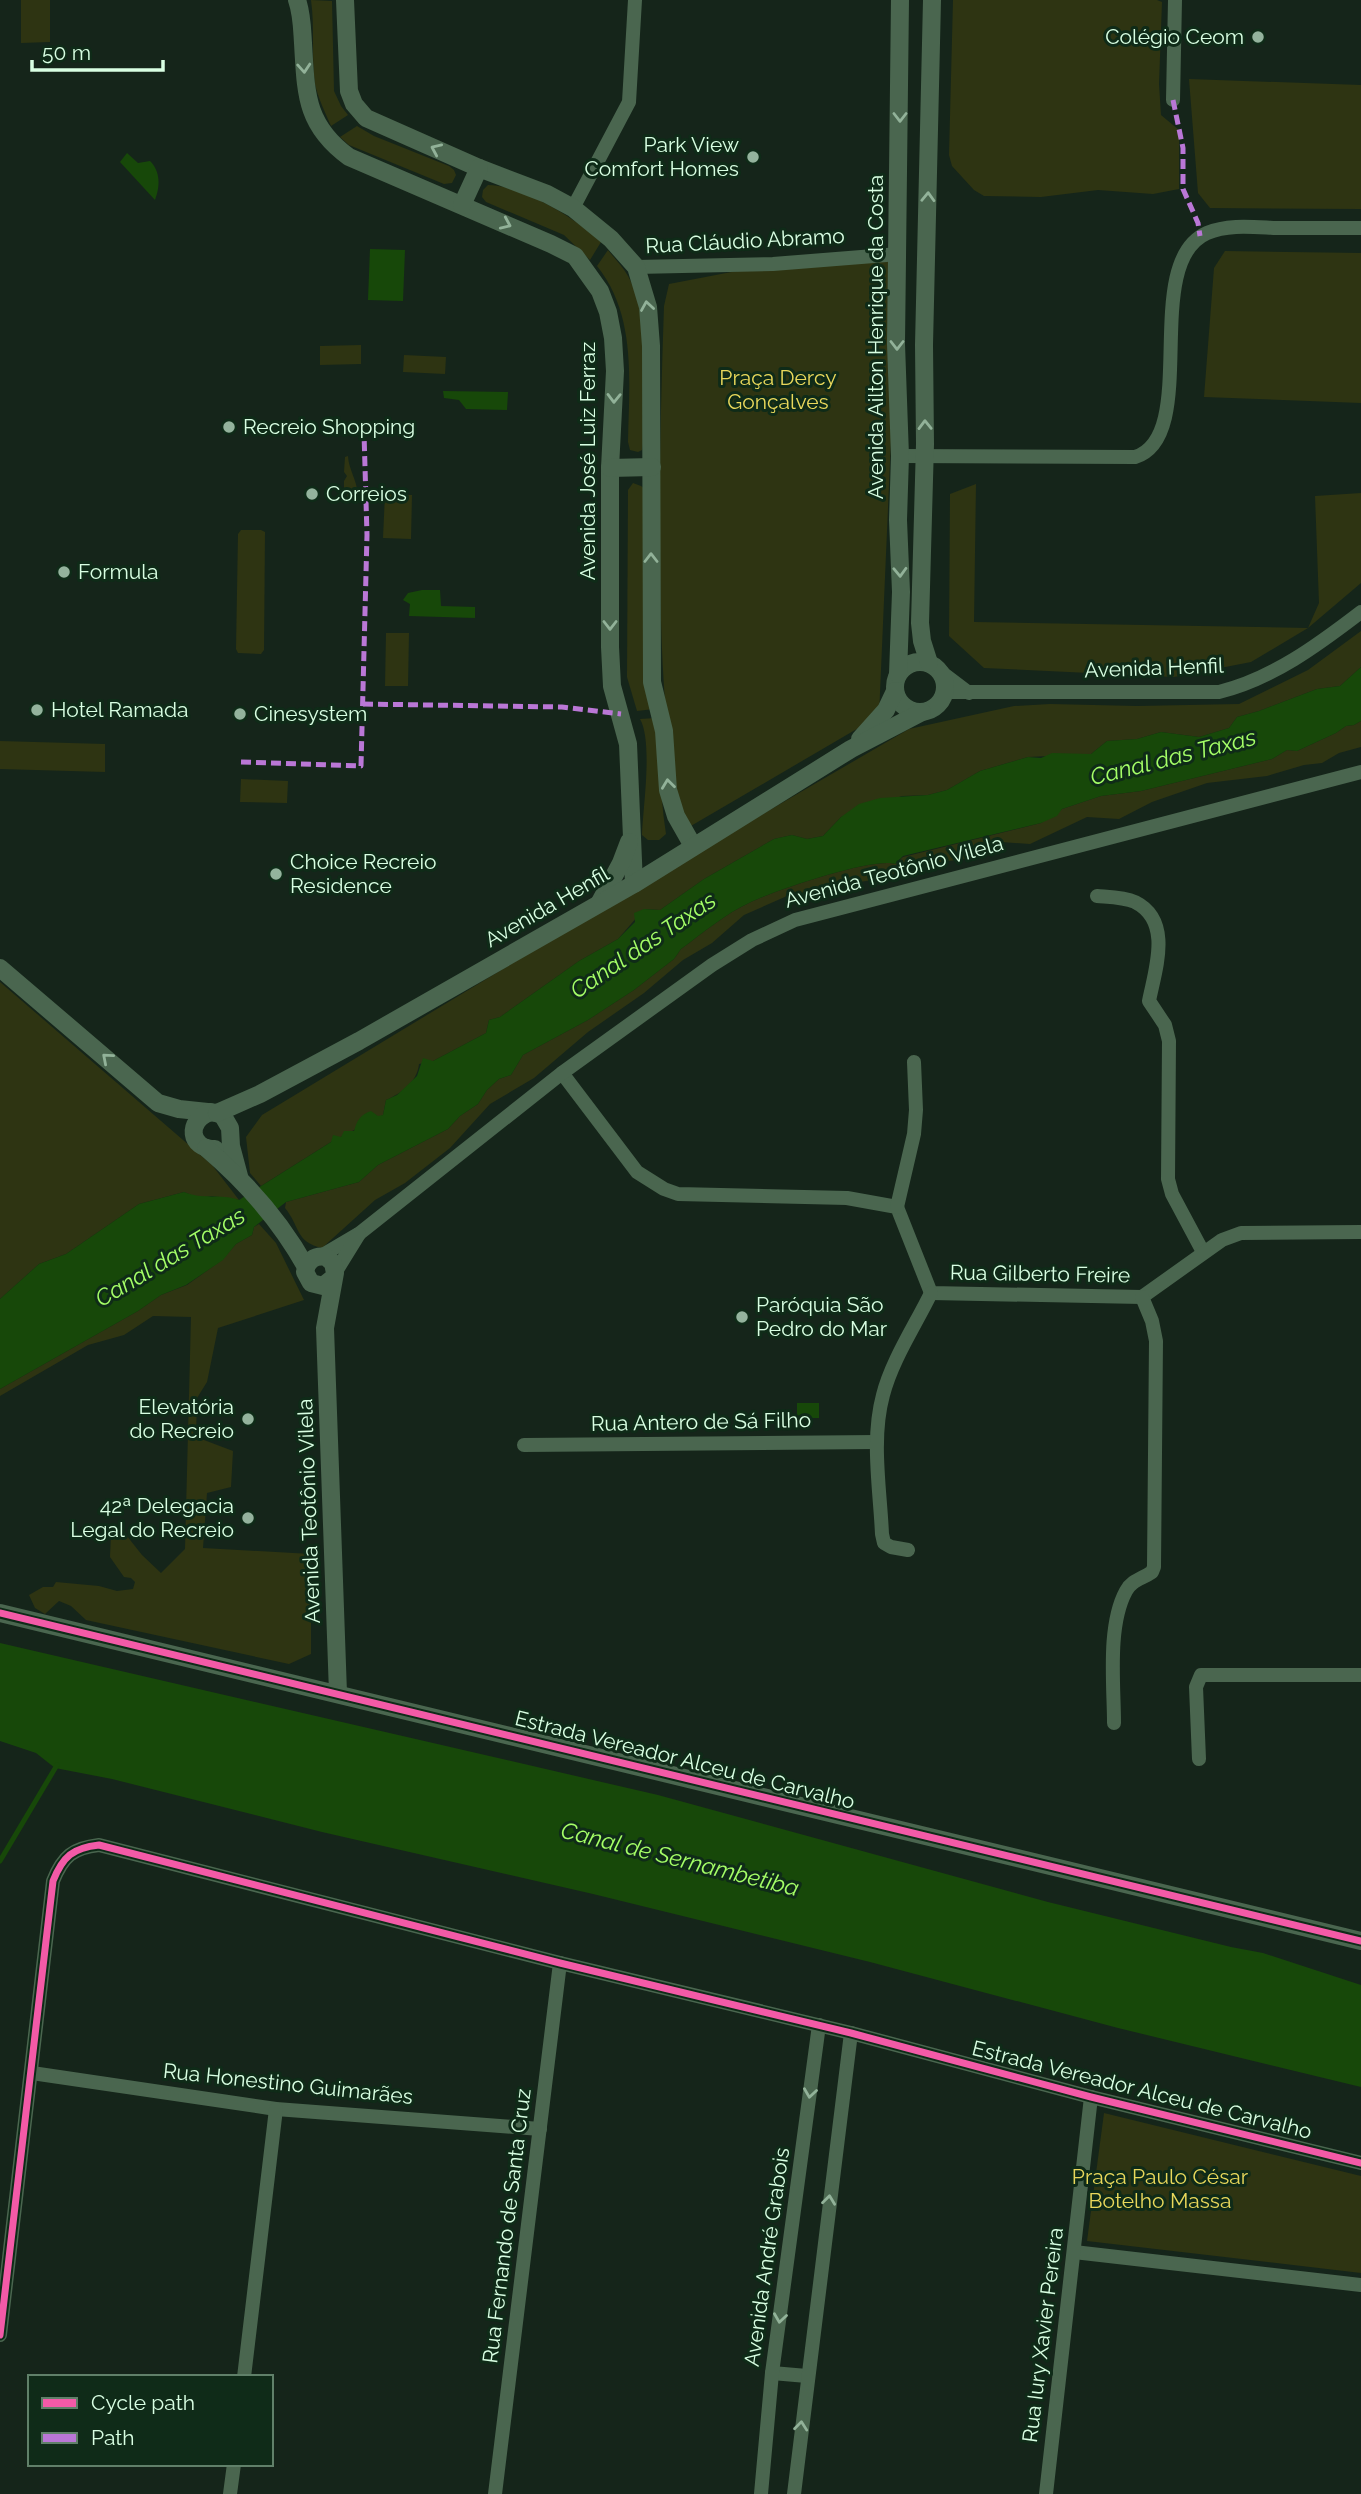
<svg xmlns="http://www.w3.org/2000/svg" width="1361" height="2494" font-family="Raleway,sans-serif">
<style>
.green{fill:#2e3412}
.water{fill:#174809}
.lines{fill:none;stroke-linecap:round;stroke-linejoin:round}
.stream{stroke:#174809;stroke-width:5}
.minor{stroke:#4a664f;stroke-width:14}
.tertiary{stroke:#4a664f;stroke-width:18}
.quiet{stroke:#ba77d6;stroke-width:5;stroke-dasharray:10 5;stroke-linecap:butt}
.cycleway-casing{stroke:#0f2b18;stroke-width:11}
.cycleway{stroke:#f35aa7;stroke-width:7}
.oneway{stroke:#92b299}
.poi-dot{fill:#94b39d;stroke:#0f2b18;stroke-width:2.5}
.labels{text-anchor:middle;stroke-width:6;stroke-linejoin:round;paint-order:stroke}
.poi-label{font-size:21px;fill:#d9ffe3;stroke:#0f2b18;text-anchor:start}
.street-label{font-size:21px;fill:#d9ffe3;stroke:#0f2b18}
.park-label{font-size:21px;fill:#e9d85b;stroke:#0f2b18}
.water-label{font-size:23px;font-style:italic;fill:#a5ff67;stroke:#0f2b18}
</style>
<rect width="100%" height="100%" fill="#15251a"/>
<g class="green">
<path d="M21,0H50V42L21,43Z"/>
<path d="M311,0L332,1L334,91L341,106L348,115L331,126C325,112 318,98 315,84C311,56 315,28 311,0Z"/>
<path d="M953,0H1157L1162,2L1159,84L1161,115L1179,130V189L1153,194L1098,190L1041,197L984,196L974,190L952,166L949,155Z"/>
<path d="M1189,79L1361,85V209L1210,208L1198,193Z"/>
<path d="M357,126L374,136L449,166L454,170L456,175L452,183L444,184L349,145L340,137Z"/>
<path d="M488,185C522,185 577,219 601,242L590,260L564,235L486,202L482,197L483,190Z"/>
<path d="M608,250C614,258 623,267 628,276C653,321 644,394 643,444L642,450L638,452L630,450L628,442C629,382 637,316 597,266Z"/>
<path d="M1225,251L1361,253V403L1204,397L1214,268Z"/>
<path d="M899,254L879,716L684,830C664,743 661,655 660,566C659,479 661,393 664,306L669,284L773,264Z"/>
<path d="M361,345V364L320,365V346Z"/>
<path d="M404,355L446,357L445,374L403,372Z"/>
<path d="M348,456C349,472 359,482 357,497L349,502L346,491H344V481L347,476L344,472L345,457Z"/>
<path d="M633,483L641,486L646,490L654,709L637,711L627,677L628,490Z"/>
<path d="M976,484L974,622L1308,628L1319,603L1315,496L1361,493V583L1308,628L1251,662L1174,677L984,668L949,636L950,494Z"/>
<path d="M385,494L412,495L411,539L383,538Z"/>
<path d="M241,530H261L265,532L264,650L261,654L238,653L236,649L238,534Z"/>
<path d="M1361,631V667L1340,686L1317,689L1259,711L1237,717L1229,728L1199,737L1161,732L1137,739L1107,741L1091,754L1028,757L980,771L947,790L928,795L902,796L841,817L823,836L807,839L792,835L774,839L704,879L660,910L644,909L618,939L579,961L500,1017L489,1020L486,1033L433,1061L419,1064C417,1082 402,1093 386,1100L383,1115L331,1142L261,1186L250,1173L246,1137L262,1115L648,881L909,729L1014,706L1050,704L1137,706L1239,704L1308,670Z"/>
<path d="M386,633H409L408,686H385Z"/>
<path d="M656,718C660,757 660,796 666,834L659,840H648L642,835C643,807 653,742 640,719Z"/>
<path d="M1361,721V747L1339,753L1322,763L1304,765L1267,776L1207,783L1152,802L1119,819L1087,817L1030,844L988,841L973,858L906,866L886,878L833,886L787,896L744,915L712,943L683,960L644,993L588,1032L534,1078L490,1104L450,1148L405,1183L375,1200L322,1248C295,1242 300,1226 285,1208L286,1202L359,1182L378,1165L448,1129L460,1116L478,1104L487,1090L499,1079L511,1075L523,1055L588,1020L634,990L674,959L681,949C703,933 725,914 749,903C773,891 873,857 895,864L903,857L1041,823L1062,809L1101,796L1141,791L1272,759L1287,750L1297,751L1336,733L1346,726L1354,725Z"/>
<path d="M0,741L105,744V772L0,769Z"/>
<path d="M241,779L288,781L287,803L240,802Z"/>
<path d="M0,982L212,1165L239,1200L212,1196L198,1198L184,1192L139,1204L66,1254L39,1264L0,1299Z"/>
<path d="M259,1224L276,1243L304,1300L218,1328L207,1382L197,1398L196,1437L233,1451L231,1487L207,1493L203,1548L311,1554V1654L289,1664L86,1620L71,1606L59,1601L45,1614L35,1608L29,1595L43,1587H53L56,1582L99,1586L117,1591L133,1589L135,1582L131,1578L124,1577L110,1557L111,1534L123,1531L142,1555L161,1573L185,1549L191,1317L153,1316L124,1335L88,1345L0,1396V1389L138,1311L161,1295L187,1285L222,1260L236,1244L252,1235L254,1227Z"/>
<path d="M1104,2113L1361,2176V2273L1087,2241Z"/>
</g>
<g class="water">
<path d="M127,153L138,163L150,161C161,172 160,187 155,200L120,162Z"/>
<path d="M370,249L405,250L403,301L368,300Z"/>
<path d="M443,391L508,392L507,410L466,409L459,400L444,398Z"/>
<path d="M422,590H440L441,606L475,607V618L409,616L410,604L403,600L408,593Z"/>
<path d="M1361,667V721L1354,725L1346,726L1336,733L1297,751L1287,750L1272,759L1141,791L1101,796L1062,809L1057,816L1041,823L903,856L895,864C873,857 773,891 749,903C725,914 703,933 681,949L674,959L634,990L588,1020L523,1055L511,1075L499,1079L487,1090L478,1104L460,1116L448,1129L378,1165L359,1182L286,1202L254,1227L252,1235L236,1244L223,1260L186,1285L161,1295L138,1311L0,1389V1299L39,1264L66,1254L139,1204L184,1192C202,1200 220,1193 239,1200L331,1142L333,1135L341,1137L344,1131H354C357,1120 360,1115 371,1111L378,1116L383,1115L386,1100L397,1095L417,1076L423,1058L433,1061L486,1033L489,1020L500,1017L579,961L618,939L635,922L634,913L644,909L660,910L704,879L774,839L792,835L807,839L823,836L841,817L859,804L880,798L928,795L947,790L980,771L1028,757L1041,758L1052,753L1091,754L1107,741L1137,739L1161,732L1199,737L1229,728L1237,717L1259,711L1317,689L1340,686Z"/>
<rect x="797" y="1403" width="22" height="15"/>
<path d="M0,1643L658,1795L1048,1902L1231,1947L1263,1953L1361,1985V2087L1118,2028L870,1962L593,1894L322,1832L112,1779L55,1768L36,1753L0,1741Z"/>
</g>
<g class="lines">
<path class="stream" d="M0,1861L57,1765"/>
<g class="minor">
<path d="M1173,100L1175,0"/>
<path d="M573,208L629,102L635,0"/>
<path d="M636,267L773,264L899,254"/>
<path d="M900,456L1135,457C1202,436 1139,263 1207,233C1228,224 1253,227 1276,228C1304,228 1333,228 1361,228"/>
<path d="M936,668L969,693"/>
<path d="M944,692H1219C1272,679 1318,645 1361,612"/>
<path d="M1097,896C1109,897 1124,897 1135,902C1173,921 1155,970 1149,1001L1165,1025L1169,1041L1168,1179L1172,1194L1203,1252"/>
<path d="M562,1073L637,1172L664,1189L678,1194L847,1198L897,1207L931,1293L1142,1297L1222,1240L1241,1233L1361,1232"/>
<path d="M897,1207L914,1134L916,1110L914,1062"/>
<path d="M321,1256L360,1233L562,1073L712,965L752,940L795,920L1361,772"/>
<path d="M335,1273L359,1234"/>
<path d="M524,1445L877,1442"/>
<path d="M908,1550L891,1547L884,1543L882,1534C880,1489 871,1439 883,1395C892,1360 915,1326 931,1293"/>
<path d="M1114,1723C1114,1685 1107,1626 1126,1591C1132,1580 1142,1579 1152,1572L1154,1567L1156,1341L1152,1321L1142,1297"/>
<path d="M1199,1759L1196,1687L1201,1675H1361"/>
<path d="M32,2073L276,2109L540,2129"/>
<path d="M1074,2252L1361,2285"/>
<path d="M0,2335L53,1881C63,1856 73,1848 99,1845L560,1963L851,2033L1091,2097L1361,2163"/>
<path d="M772,2373L807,2376"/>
<path d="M244,2377L276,2109"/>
<path d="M230,2494L234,2464"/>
<path d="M495,2494L560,1963"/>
<path d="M761,2494L772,2373L819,2025"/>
<path d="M794,2494L851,2033"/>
<path d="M1046,2494L1091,2097"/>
</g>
<g class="tertiary">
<path d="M297,0C302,14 302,28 303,43C306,93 305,125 349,157L551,244L575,256L600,291L608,312L613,338L615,371L610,468V647L612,686L628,744L634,884"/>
<path d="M345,0L349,91L354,104L366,118L479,168L547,194L573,208L611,239L636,267L648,307L651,346L652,682L664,731L668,790L676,816L693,846"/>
<path d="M462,205L479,168"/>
<path d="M610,468L652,467"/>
<circle cx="920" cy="687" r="25"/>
<path d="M929,663L922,641L920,623L925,444L924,345L932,0"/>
<path d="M898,674L901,592L898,520L900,456L896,344L900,0"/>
<path d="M860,739L886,710L895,691"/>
<path d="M600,902L621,863L629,842"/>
<path d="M0,968L158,1103L179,1109L217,1113L223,1116L230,1128L231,1146L239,1176"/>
<path d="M210,1112C186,1121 189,1149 215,1149"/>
<path d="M217,1113L260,1094L359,1041L634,884L851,749L922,712"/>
<path d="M206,1148C246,1182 280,1220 306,1267"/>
<path d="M333,1278L323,1286L311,1283L305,1272C307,1261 314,1255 326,1257L333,1263L335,1273L325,1328L338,1693"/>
<path d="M0,1613L1361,1941"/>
</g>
<g class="quiet">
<path d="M1173,100L1183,148V189L1198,223L1200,236"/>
<path d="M363,704L562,707L621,714"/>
<path d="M241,762L361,766L367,535L364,433"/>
</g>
<g class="cycleway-casing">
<g id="cycleway">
<path d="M0,1613L1361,1941"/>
<path d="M0,2335L53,1881C63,1856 73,1848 99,1845L560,1963L851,2033L1091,2097L1361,2163"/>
</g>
</g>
<use href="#cycleway" class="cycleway"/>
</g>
<defs><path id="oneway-chevron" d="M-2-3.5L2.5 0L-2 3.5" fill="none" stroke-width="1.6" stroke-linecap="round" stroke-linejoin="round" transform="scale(1.75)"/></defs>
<g class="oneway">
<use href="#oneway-chevron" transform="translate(304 68) rotate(86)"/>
<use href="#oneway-chevron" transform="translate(900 117) rotate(90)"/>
<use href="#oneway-chevron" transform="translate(436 149) rotate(-156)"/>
<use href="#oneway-chevron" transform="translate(928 197) rotate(-88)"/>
<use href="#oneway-chevron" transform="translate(506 224) rotate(24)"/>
<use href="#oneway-chevron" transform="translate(647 306) rotate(-99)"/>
<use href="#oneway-chevron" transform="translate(897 345) rotate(90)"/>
<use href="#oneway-chevron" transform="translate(614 398) rotate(91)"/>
<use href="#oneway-chevron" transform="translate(925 425) rotate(-91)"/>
<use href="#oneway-chevron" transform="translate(651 558) rotate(-90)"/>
<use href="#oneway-chevron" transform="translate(900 572) rotate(88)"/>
<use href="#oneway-chevron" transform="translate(610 625) rotate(90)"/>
<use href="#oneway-chevron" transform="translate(668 784) rotate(-97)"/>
<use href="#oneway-chevron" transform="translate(107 1058) rotate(-139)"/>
<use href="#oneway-chevron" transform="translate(810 2093) rotate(98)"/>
<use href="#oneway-chevron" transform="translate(829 2200) rotate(-83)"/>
<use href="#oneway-chevron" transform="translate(780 2318) rotate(98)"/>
<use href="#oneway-chevron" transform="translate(801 2426) rotate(-84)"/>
</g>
<g class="poi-dot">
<circle cx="1258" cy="37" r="7"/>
<circle cx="753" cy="157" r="7"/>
<circle cx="229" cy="427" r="7"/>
<circle cx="312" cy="494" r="7"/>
<circle cx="64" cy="572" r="7"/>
<circle cx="37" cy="710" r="7"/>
<circle cx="240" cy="714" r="7"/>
<circle cx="276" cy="874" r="7"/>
<circle cx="742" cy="1317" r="7"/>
<circle cx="248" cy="1419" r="7"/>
<circle cx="248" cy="1518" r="7"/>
</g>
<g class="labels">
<g class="poi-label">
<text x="1244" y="44" text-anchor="end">Colégio Ceom</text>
<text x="739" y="152" text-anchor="end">Park View<tspan x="739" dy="24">Comfort Homes</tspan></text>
<text x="243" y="434">Recreio Shopping</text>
<text x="326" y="501">Correios</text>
<text x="78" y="579">Formula</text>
<text x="51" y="717">Hotel Ramada</text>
<text x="254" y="721">Cinesystem</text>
<text x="290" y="869">Choice Recreio<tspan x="290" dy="24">Residence</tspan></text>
<text x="756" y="1312">Paróquia São<tspan x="756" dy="24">Pedro do Mar</tspan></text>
<text x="234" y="1414" text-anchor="end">Elevatória<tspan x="234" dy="24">do Recreio</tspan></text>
<text x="234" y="1513" text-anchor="end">42ª Delegacia<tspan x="234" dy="24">Legal do Recreio</tspan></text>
</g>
<g class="street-label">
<text transform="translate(745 241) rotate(-3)" y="7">Rua Cláudio Abramo</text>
<text transform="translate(876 337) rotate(-90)" y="7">Avenida Ailton Henrique da Costa</text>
<text transform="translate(588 461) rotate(-90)" y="7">Avenida José Luiz Ferraz</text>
<text transform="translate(1154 668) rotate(-2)" y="7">Avenida Henfil</text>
<text transform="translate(894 872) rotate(-15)" y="7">Avenida Teotônio Vilela</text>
<text transform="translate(547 907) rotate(-30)" y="7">Avenida Henfil</text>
<text transform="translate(1040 1274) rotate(1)" y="7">Rua Gilberto Freire</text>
<text transform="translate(701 1422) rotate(-1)" y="7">Rua Antero de Sá Filho</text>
<text transform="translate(309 1511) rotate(-92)" y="7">Avenida Teotônio Vilela</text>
<text transform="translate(685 1760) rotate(14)" y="7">Estrada Vereador Alceu de Carvalho</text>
<text transform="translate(288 2084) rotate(6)" y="7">Rua Honestino Guimarães</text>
<text transform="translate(1142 2090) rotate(14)" y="7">Estrada Vereador Alceu de Carvalho</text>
<text transform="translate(507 2226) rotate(-83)" y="7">Rua Fernando de Santa Cruz</text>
<text transform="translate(767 2257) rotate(-82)" y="7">Avenida André Grabois</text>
<text transform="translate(1043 2335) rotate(-83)" y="7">Rua Iury Xavier Pereira</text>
</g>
<g class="park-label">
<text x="778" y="385">Praça Dercy<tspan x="778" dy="24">Gonçalves</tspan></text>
<text x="1160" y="2184">Praça Paulo César<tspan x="1160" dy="24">Botelho Massa</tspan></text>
</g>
<g class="water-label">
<text transform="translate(1173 757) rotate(-14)" y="8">Canal das Taxas</text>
<text transform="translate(643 945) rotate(-34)" y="8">Canal das Taxas</text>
<text transform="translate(170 1257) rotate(-31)" y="8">Canal das Taxas</text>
<text transform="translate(680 1859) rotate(14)" y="8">Canal de Sernambetiba</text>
</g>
</g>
<rect x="28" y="2375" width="245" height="91" fill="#0f2b18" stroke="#608069" stroke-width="2"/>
<rect x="42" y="2398" width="35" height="10" fill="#f35aa7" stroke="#608069" stroke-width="2"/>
<text x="91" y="2410" font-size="21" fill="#d9ffe3">Cycle path</text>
<rect x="42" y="2433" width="35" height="10" fill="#ba77d6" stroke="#608069" stroke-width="2"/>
<text x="91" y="2445" font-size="21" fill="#d9ffe3">Path</text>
<path d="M32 60v10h131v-10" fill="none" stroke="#d9ffe3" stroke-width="3.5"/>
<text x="42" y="60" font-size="21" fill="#d9ffe3" stroke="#0f2b18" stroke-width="5" paint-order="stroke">50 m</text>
</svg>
